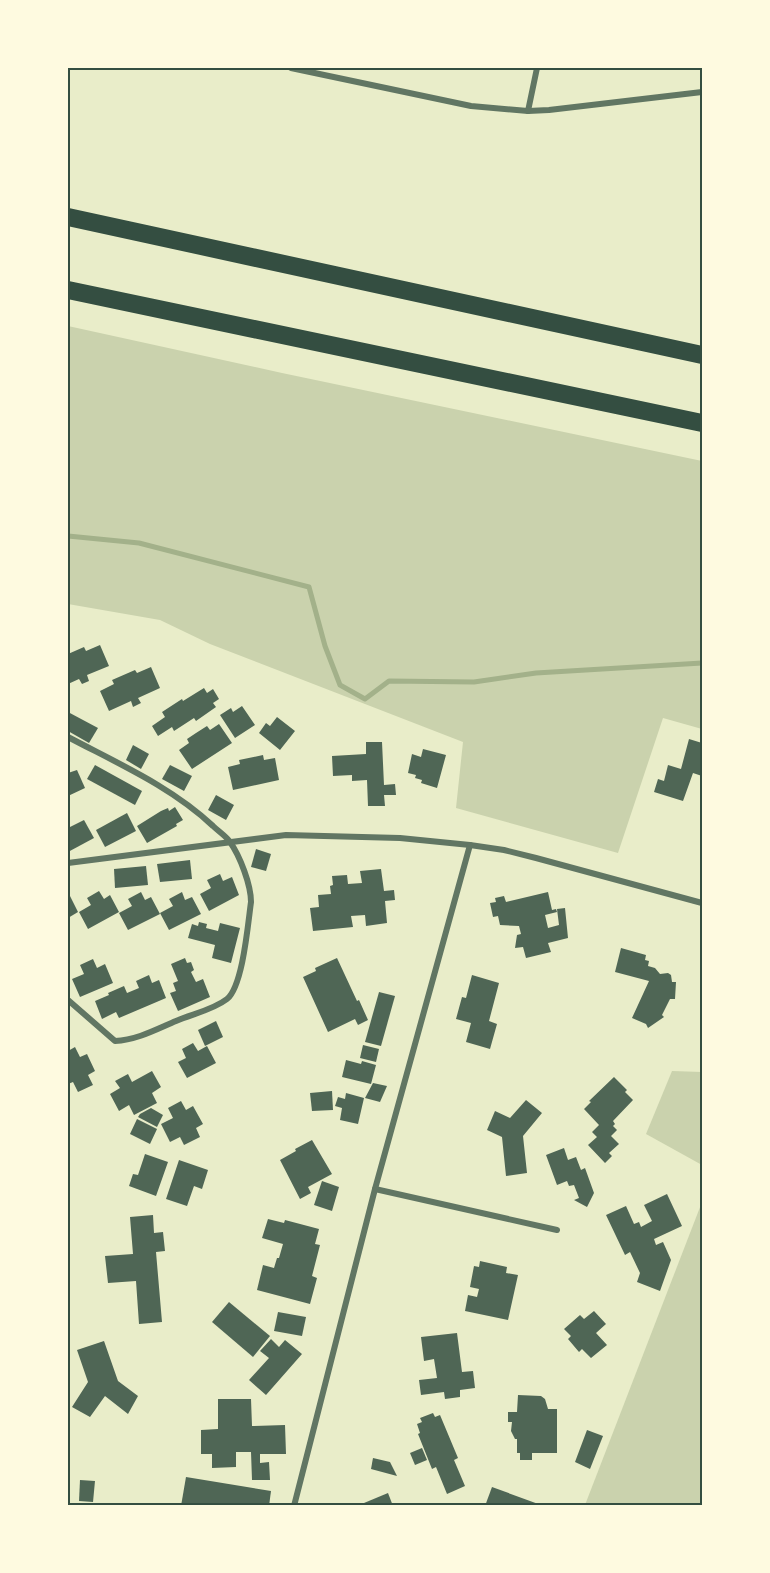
<svg xmlns="http://www.w3.org/2000/svg" width="770" height="1573" font-family="'Fira Sans',sans-serif">
<style>
.green{fill:#cad2ad}
.lines{fill:none;stroke-linecap:round;stroke-linejoin:round}
.stream{stroke:#a3b18a;stroke-width:5}
.building{fill:#4f6655}
.minor{stroke:#617663;stroke-width:6}
.motorway{stroke:#344e41;stroke-width:18}
.neatline{fill:none;stroke:#344e41;stroke-width:2}
</style>
<rect width="100%" height="100%" fill="#e9edc9"/>
<g class="green">
<path d="M68,326L282,373L702,461V729L663,718L618,853L456,808L463,742L210,644L160,620L68,604Z"/>
<path d="M672,1071L702,1072V1165L646,1134Z"/>
<path d="M702,1202V1505H585Z"/>
</g>
<g class="lines">
<path class="stream" d="M68,536L139,543L309,587L325,646L340,685L365,699L389,681L474,682L536,673L702,663"/>
</g>
<g class="building">
<path d="M100,645L109,666L87,675L89,681L82,684L79,679L68,684V654L84,647L86,651Z"/>
<path d="M151,667L160,688L138,698L141,703L133,707L131,701L109,711L100,691L114,684L112,680L135,670L137,673Z"/>
<path d="M204,688L207,693L213,689L219,699L213,703L216,707L196,721L194,718L174,731L172,727L158,736L152,726L165,717L162,712L182,699L183,701Z"/>
<path d="M242,706L255,725L235,738L220,715L231,708L233,712Z"/>
<path d="M68,712L98,728L89,743L68,731Z"/>
<path d="M277,717L295,731L280,750L259,733L266,723L270,726Z"/>
<path d="M219,724L232,743L192,769L179,750L189,743L187,739L196,733L207,726L210,730Z"/>
<path d="M689,739L702,743V776L693,773L683,801L654,792L658,779L664,781L668,765L681,769Z"/>
<path d="M366,742H382L384,785L395,784L396,795H384L385,806H368L367,780L352,781V775L333,776L332,756L366,754Z"/>
<path d="M133,745L149,754L141,769L126,760Z"/>
<path d="M423,749L446,755L437,788L421,783L422,780L415,778L416,775L408,773L412,754L421,757Z"/>
<path d="M263,755L264,760L275,758L279,780L233,790L228,767L240,764L239,760Z"/>
<path d="M95,765L142,791L135,805L87,779Z"/>
<path d="M170,765L192,776L184,791L162,779Z"/>
<path d="M77,770L85,788L68,796V773Z"/>
<path d="M216,795L234,805L226,820L208,810Z"/>
<path d="M175,807L183,820L176,824L177,826L147,843L137,826L161,811L168,808L169,811Z"/>
<path d="M127,813L136,831L105,847L96,830Z"/>
<path d="M84,820L94,838L68,852V828Z"/>
<path d="M256,849L271,854L266,871L251,867Z"/>
<path d="M190,860L192,879L160,882L157,864Z"/>
<path d="M146,866L148,885L115,888L114,869Z"/>
<path d="M381,869L384,891L394,890L395,900L385,901L387,923L366,926L365,915L351,916L353,927L313,931L310,908L319,907L318,895L331,894L330,886L333,885L332,876L347,875L348,884L362,883L360,871Z"/>
<path d="M220,874L223,881L232,877L239,895L209,911L200,894L211,888L207,880Z"/>
<path d="M99,891L104,899L110,895L119,912L88,929L79,912L91,905L87,898Z"/>
<path d="M68,892L78,912L68,918Z"/>
<path d="M141,892L145,900L151,897L160,914L128,930L119,913L132,906L128,899Z"/>
<path d="M182,892L185,900L192,897L201,914L169,930L160,913L173,906L169,899Z"/>
<path d="M548,892L552,910L556,909L557,912L545,915L548,928L559,925L557,909L565,908L568,938L548,943L551,952L526,958L523,947L515,948L517,935L521,934L519,926L500,925L498,916L493,917L490,903L496,902L495,898L504,896L506,902Z"/>
<path d="M199,922L207,924L206,928L218,931L220,923L240,928L231,963L212,958L215,945L188,938L192,924L198,926Z"/>
<path d="M621,948L646,955L645,960L649,961L648,966L655,968L660,974L668,973L671,975L672,982H676L675,999H670L662,1015L664,1017L648,1028L646,1024L632,1018L649,981L615,972Z"/>
<path d="M185,958L187,963L191,962L194,970L191,972L196,982L203,979L210,997L178,1011L170,993L176,991L173,983L178,981L171,964Z"/>
<path d="M337,958L357,1001L359,1000L368,1020L358,1025L355,1019L328,1032L303,977L316,971L315,968Z"/>
<path d="M93,959L97,968L105,964L113,983L80,997L72,979L84,974L80,965Z"/>
<path d="M149,975L152,983L159,980L166,998L119,1018L116,1012L102,1019L95,1001L109,995L108,993L124,986L127,993L139,988L136,981Z"/>
<path d="M472,975L499,983L489,1021L497,1024L490,1049L466,1042L471,1023L456,1019L462,997L466,998Z"/>
<path d="M379,992L395,996L381,1046L365,1042Z"/>
<path d="M216,1021L223,1037L205,1046L198,1030Z"/>
<path d="M193,1043L198,1051L207,1046L216,1063L187,1078L178,1062L186,1058L182,1049Z"/>
<path d="M363,1045L379,1049L376,1062L360,1058Z"/>
<path d="M75,1047L80,1057L87,1054L95,1071L88,1075L93,1085L78,1092L73,1082L68,1084V1051Z"/>
<path d="M346,1060L361,1064L362,1061L376,1065L371,1084L342,1077Z"/>
<path d="M152,1071L161,1087L152,1093L157,1103L134,1115L129,1105L119,1111L110,1094L120,1088L115,1081L128,1074L132,1082Z"/>
<path d="M614,1077L627,1090L625,1092L633,1100L613,1121L615,1124L613,1126L617,1130L611,1136L619,1144L609,1153L612,1156L605,1163L588,1145L597,1137L592,1132L599,1125L584,1109L591,1102L589,1101Z"/>
<path d="M373,1083L387,1086L380,1102L365,1098Z"/>
<path d="M332,1091L333,1110L312,1111L310,1093Z"/>
<path d="M346,1093L364,1098L358,1124L340,1120L342,1108L335,1106L338,1097L345,1099Z"/>
<path d="M526,1100L542,1113L523,1136L527,1173L506,1176L502,1137L487,1130L495,1111L510,1118Z"/>
<path d="M181,1101L186,1110L193,1106L203,1124L196,1128L200,1137L184,1145L180,1137L170,1142L161,1124L173,1118L168,1108Z"/>
<path d="M151,1108L163,1115L157,1127L138,1117L140,1114Z"/>
<path d="M137,1119L157,1129L150,1144L130,1134Z"/>
<path d="M312,1140L332,1174L308,1187L311,1193L300,1199L280,1160L296,1151L295,1149Z"/>
<path d="M564,1148L568,1160L576,1157L581,1170L585,1168L594,1193L587,1207L574,1200L579,1198L574,1185L569,1186L567,1181L557,1185L546,1155Z"/>
<path d="M145,1154L168,1162L156,1196L129,1186L133,1174L138,1175Z"/>
<path d="M179,1160L208,1170L202,1189L194,1186L187,1206L166,1199Z"/>
<path d="M322,1181L339,1187L332,1211L314,1205Z"/>
<path d="M667,1194L682,1226L654,1239L656,1245L663,1242L671,1260L660,1291L637,1282L640,1273L630,1252L625,1255L606,1215L626,1206L634,1224L639,1222L641,1227L652,1221L644,1205Z"/>
<path d="M153,1215L154,1233L163,1232L165,1251L156,1252L162,1322L139,1324L136,1281L108,1283L105,1256L133,1254L130,1217Z"/>
<path d="M268,1219L284,1223L285,1220L319,1229L315,1244L320,1245L312,1276L317,1278L310,1304L257,1290L263,1265L274,1268L277,1258H279L283,1244L262,1238Z"/>
<path d="M480,1261L507,1267L506,1273L518,1275L508,1320L465,1311L468,1295L477,1297L479,1289L470,1287L474,1266L479,1267Z"/>
<path d="M229,1302L270,1336L253,1357L212,1322Z"/>
<path d="M594,1311L606,1324L596,1333L607,1345L591,1358L582,1349L579,1352L568,1339L571,1336L564,1329L580,1315L584,1319Z"/>
<path d="M278,1312L306,1317L302,1336L274,1331Z"/>
<path d="M457,1333L462,1372L473,1371L475,1388L460,1390V1397L445,1399L444,1392L421,1395L419,1380L437,1378L434,1359L424,1361L421,1337Z"/>
<path d="M271,1339L279,1347L285,1340L302,1354L266,1395L249,1380L269,1358L260,1351Z"/>
<path d="M104,1341L118,1381L138,1396L128,1414L105,1396L90,1417L72,1407L88,1382L77,1350Z"/>
<path d="M518,1395L541,1396L545,1399L548,1409H557V1453H532V1460H520V1453H517V1439H515L511,1431L512,1422H508V1412H517Z"/>
<path d="M218,1399H251L252,1426L285,1425L286,1454H260V1463L269,1462L270,1480H252L251,1452H236V1467L212,1468V1454H201V1430L218,1429Z"/>
<path d="M433,1413L435,1417L440,1415L458,1458L454,1460L465,1486L447,1494L436,1467L432,1469L418,1434L420,1433L417,1424L422,1422L420,1418Z"/>
<path d="M587,1430L603,1436L590,1469L575,1462Z"/>
<path d="M422,1448L427,1460L415,1465L410,1453Z"/>
<path d="M373,1458L390,1462L397,1476L371,1469Z"/>
<path d="M186,1477L271,1491L269,1506H181Z"/>
<path d="M80,1480L95,1481L93,1502L79,1501Z"/>
<path d="M492,1487L541,1505V1506H485Z"/>
<path d="M388,1493L393,1506H366L364,1503Z"/>
</g>
<g class="lines">
<g class="minor">
<path d="M291,68L471,106L528,111L549,110L702,92"/>
<path d="M528,111L537,68"/>
<path d="M68,737C117,763 172,787 213,826C218,831 226,836 230,842C240,856 251,885 251,902C248,923 243,986 227,999C213,1010 192,1014 176,1021C157,1029 137,1040 115,1041L68,1000"/>
<path d="M68,863L286,835L400,838L470,845L504,850L536,858L702,903"/>
<path d="M375,1189L557,1230"/>
<path d="M294,1506L375,1189L470,845"/>
</g>
<g class="motorway">
<path d="M68,217L702,355"/>
<path d="M68,290L702,423"/>
</g>
</g>
<rect width="770" height="1573" fill="none" stroke="#fefae0" stroke-width="138"/>
<rect x="69" y="69" width="632" height="1435" class="neatline"/>
</svg>
